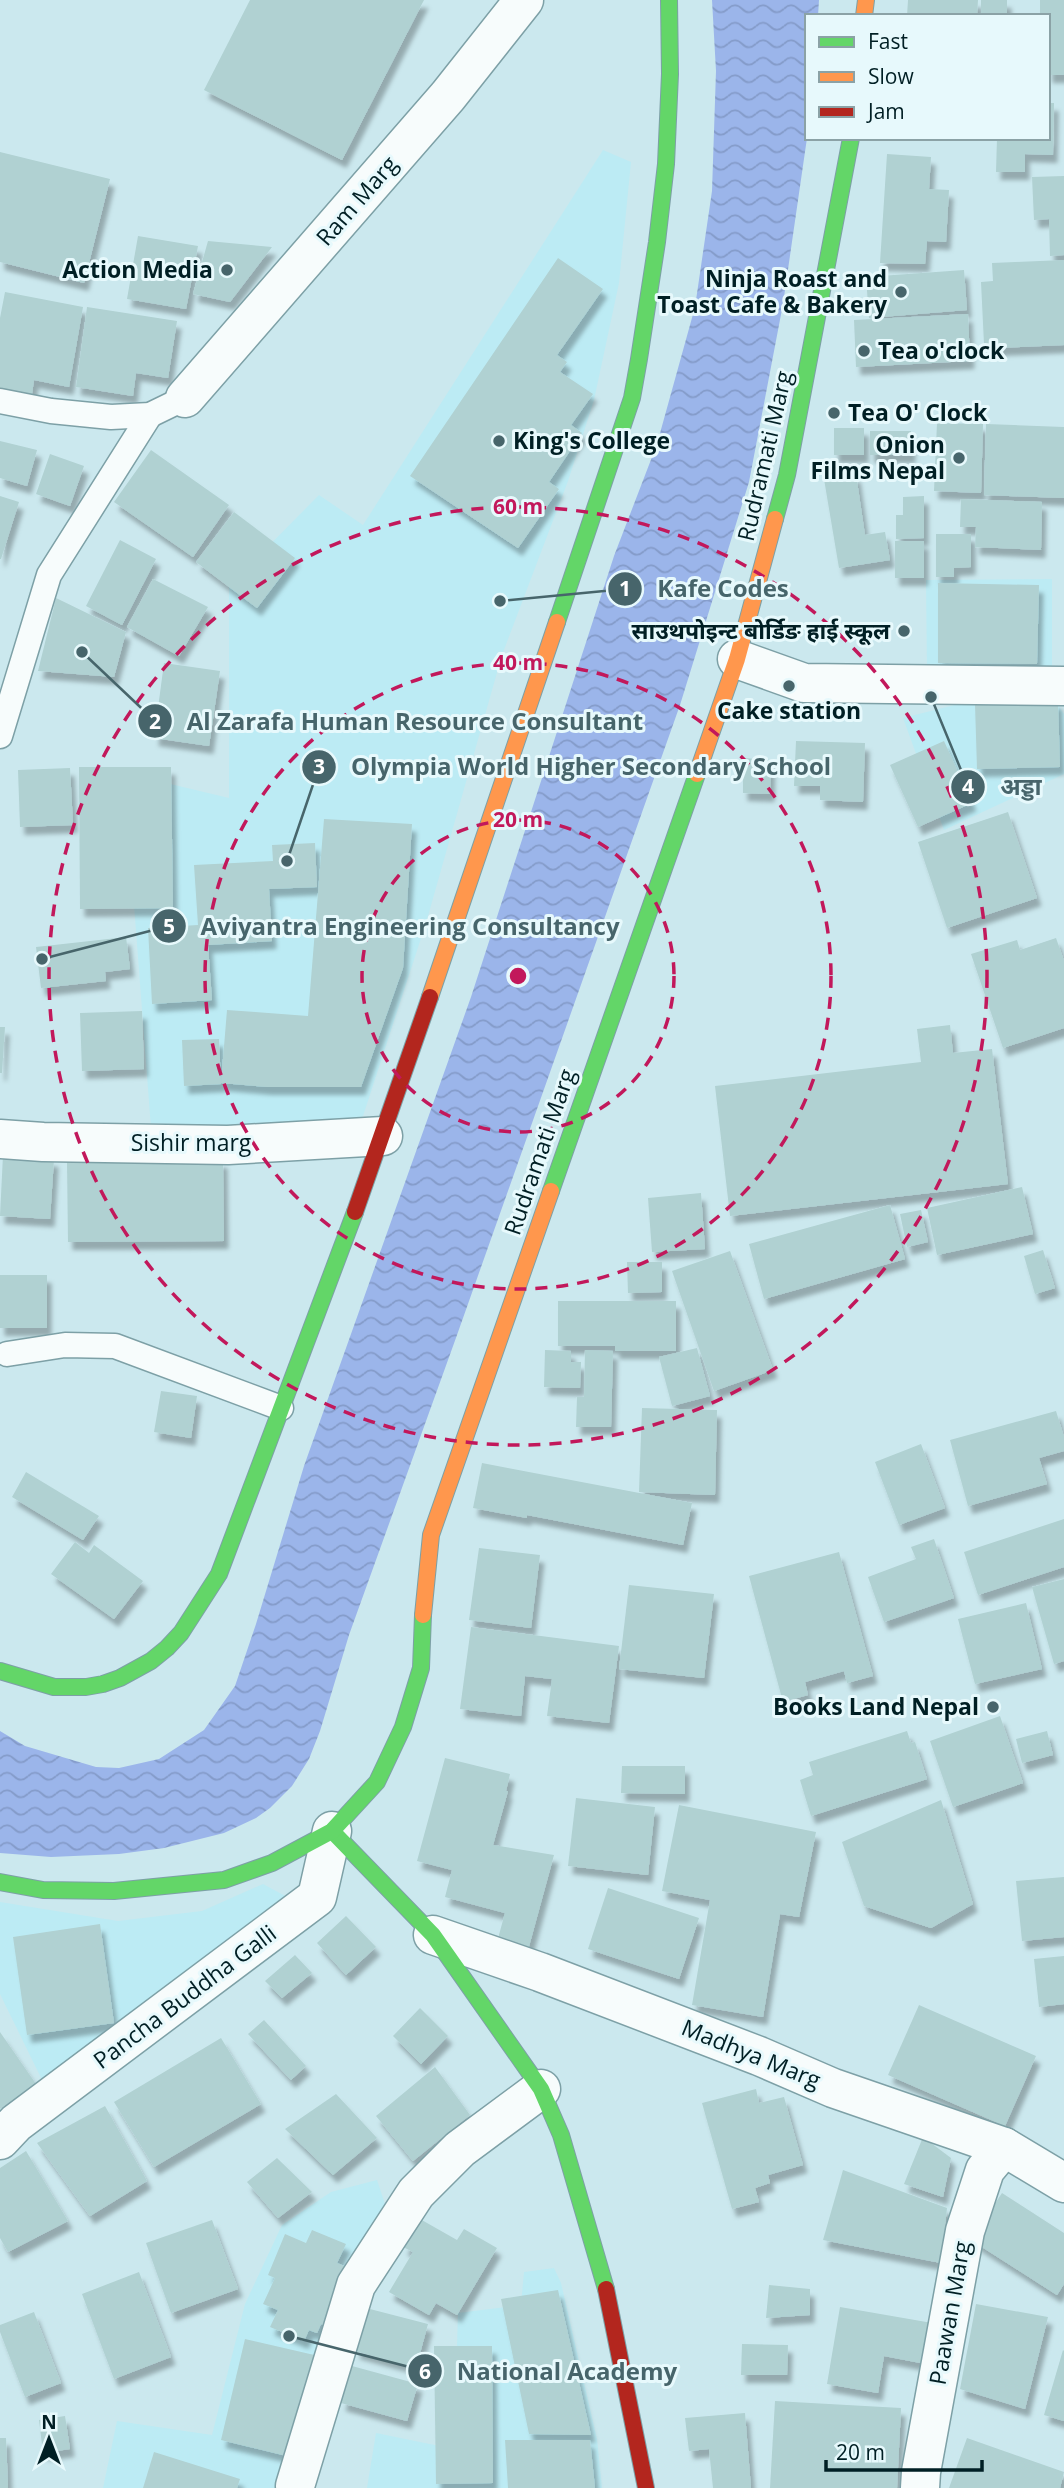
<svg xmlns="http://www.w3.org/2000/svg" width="1064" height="2488" font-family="'Open Sans','Noto Sans Devanagari',sans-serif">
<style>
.built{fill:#bcebf4}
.water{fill:url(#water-waves)}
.building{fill:#b0d1d2;filter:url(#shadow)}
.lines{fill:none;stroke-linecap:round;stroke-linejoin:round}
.lane-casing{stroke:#7da0a6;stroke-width:27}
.street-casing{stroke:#7da0a6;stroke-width:41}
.fast-casing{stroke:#7da0a6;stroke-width:18}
.slow-casing{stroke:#7da0a6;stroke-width:18}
.jam-casing{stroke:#7da0a6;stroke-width:18}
.lane{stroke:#f7fcfc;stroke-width:24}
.street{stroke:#f7fcfc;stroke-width:38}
.fast{stroke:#63d668;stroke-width:16}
.slow{stroke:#ff974d;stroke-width:16}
.jam{stroke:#b3261e;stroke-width:16}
.ring{fill:none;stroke:#c2185b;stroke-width:3.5;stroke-dasharray:12 9}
.poi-dot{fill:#47656b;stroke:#e7f9fc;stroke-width:2.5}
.labels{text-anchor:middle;stroke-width:6;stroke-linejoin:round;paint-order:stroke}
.street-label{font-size:23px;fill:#001f24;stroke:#e7f9fc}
.poi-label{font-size:23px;font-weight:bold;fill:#001f24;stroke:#e7f9fc;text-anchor:end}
.centre{fill:#c2185b;stroke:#e7f9fc;stroke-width:3.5}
.ring-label{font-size:21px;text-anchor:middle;font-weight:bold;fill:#c2185b;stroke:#e7f9fc;stroke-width:6;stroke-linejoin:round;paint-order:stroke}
.leader{fill:none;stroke:#47656b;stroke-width:2.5}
.callout-dot{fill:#47656b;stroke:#e7f9fc;stroke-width:2.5}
.mark-label{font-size:21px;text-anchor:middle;font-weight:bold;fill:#fff}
.callout-label{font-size:24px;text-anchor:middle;font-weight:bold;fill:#47656b;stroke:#e7f9fc;stroke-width:6;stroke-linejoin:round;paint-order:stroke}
</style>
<defs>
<pattern id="water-waves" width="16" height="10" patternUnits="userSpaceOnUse" patternTransform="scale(1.75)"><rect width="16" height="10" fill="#9bb5ea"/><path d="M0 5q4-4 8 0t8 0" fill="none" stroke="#849bc9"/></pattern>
<filter id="shadow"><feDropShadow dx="4.5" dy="8" stdDeviation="2" flood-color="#0004"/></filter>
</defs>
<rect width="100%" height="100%" fill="#cbe8ee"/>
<g class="built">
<path d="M603,150L631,162L619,283L594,400L568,481L502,655L426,923L363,1116L351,1123L151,1128L124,773L229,798V586L319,495L363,525Z"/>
<path d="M1052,579V670L927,671L926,580Z"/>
<path d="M994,695L1055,701L1064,714V774L944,830L903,718Z"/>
<path d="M263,1884L289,1898L45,2086L0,1994V1902L118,1921L202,1911Z"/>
<path d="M377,2180L394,2231L298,2488H103L117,2421L212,2435L245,2304L282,2225L331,2192Z"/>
<path d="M554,2268L561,2283L597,2439L602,2488H367L376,2433L454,2449L458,2313L521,2305L524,2272Z"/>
</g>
<path class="water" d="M712,0H819L818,16H807V138L783,304L749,482L680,705L457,1335L349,1635L320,1731L309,1759L292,1786L270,1808L256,1818L224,1833L164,1848L119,1854L51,1857L0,1853V1731L25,1746L96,1767L119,1768L159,1759L204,1730L235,1686L256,1624L304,1466L471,997L614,556L657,444L695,307L712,191L716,71Z"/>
<g class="building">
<path d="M250,0H424L342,160L204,90Z"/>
<path d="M908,0H978L977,16H907Z"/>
<rect x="981" y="0" width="26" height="16"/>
<path d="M1040,0H1064V75H1048V16H1040Z"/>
<path d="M1048,103H1054L1053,155L1025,154V172H996L997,138H1048Z"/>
<path d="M0,152L110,179L84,283L0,262Z"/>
<path d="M887,154L931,157L929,189L949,190L946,242L927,241L925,264L880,263Z"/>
<path d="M1064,176V255L1050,256L1049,219L1034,220L1032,177Z"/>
<path d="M138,236L198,246L186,309L127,299Z"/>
<path d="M208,241L272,247L230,302L193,294Z"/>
<path d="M558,258L603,289L557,355L567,362L560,372L593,394L571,425L582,433L549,482L559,489L518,548L410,476Z"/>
<path d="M1064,260V345L996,348V343L984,344L981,282L993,281L992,263Z"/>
<path d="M964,270L967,310L869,318L866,277Z"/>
<path d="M5,292L83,307L69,387L34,380L32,394L0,389V318Z"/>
<path d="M87,307L177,321L168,378L136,373L133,396L76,387Z"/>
<path d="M968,314L970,361L856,367L854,320Z"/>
<path d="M937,423L983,424L981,493L934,491Z"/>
<path d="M986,424L1064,427V498L984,495Z"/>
<rect x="834" y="428" width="30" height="27"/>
<rect x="870" y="431" width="41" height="24"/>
<path d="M0,441L37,450L27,486L0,478Z"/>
<path d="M151,450L229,505L193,557L114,502Z"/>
<path d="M50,454L84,466L70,506L36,494Z"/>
<path d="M856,474L865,535L885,532L890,560L839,568L824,479Z"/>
<path d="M0,496L19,502L1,559H0Z"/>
<path d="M924,496V538L896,539V515H903V497Z"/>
<path d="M961,499L1042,502L1041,550L975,547L976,527H960Z"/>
<path d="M234,512L295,558L257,608L196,562Z"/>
<path d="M936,534H971V567L954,568V577H936Z"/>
<path d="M120,540L156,559L122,625L86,606Z"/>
<rect x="895" y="541" width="29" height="37"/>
<path d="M153,579L208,607L179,656L127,627Z"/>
<path d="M938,583L1039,585L1037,664L938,663Z"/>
<path d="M56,598L126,632L114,677L38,671Z"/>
<path d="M164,663L220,671L209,746L154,738Z"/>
<path d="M1058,701L1060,767L977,769L975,704Z"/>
<path d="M796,741L865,743L863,802L820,800V786H794Z"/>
<path d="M944,741L972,803L918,827L890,765Z"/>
<path d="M743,758L771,760L770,794L743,793Z"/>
<path d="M79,767H171L173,908L80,909Z"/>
<path d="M70,768L73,825L20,827L18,770Z"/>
<path d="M1008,812L1037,898L947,928L918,842Z"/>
<path d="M324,819L412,824L403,968L361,1087H267L221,1083L227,1010L308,1016Z"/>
<path d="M315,843L317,887L269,889L272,941L208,945L212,1000L152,1004L148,928L198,925L194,865L273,861L272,845Z"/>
<path d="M126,937L130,969L105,972L106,981L41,988L36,947Z"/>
<path d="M1056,938L1064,961V1028L1003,1048L971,954L1017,940L1020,950Z"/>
<path d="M142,1011L144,1069L82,1071L80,1013Z"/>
<path d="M950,1025L953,1053L992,1049L1008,1184L730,1216L715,1086L921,1062L917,1029Z"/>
<path d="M0,1027H5L2,1073H0Z"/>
<path d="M219,1039L221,1084L184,1086L182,1040Z"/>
<path d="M3,1155L54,1159L50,1219L0,1216Z"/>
<path d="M223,1160L224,1241L68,1242L67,1161Z"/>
<path d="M1022,1187L1033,1234L937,1255L927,1208Z"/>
<path d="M701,1193L705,1249L652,1252L648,1198Z"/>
<path d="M890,1205L905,1259L764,1299L749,1244Z"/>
<path d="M921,1210L928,1242L907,1247L900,1214Z"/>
<path d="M1043,1250L1055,1288L1035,1294L1024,1256Z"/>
<path d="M730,1251L773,1370L714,1391L672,1271Z"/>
<path d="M627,1262H662V1292L628,1293Z"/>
<rect x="0" y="1275" width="47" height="53"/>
<path d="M558,1301H676V1351H615V1346H558Z"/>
<path d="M697,1348L710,1396L672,1406L659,1357Z"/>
<path d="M545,1350L571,1351V1362H581L580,1388L544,1387Z"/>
<path d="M585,1350L613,1351L611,1427H576L577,1397H584Z"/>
<path d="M161,1391L197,1396L191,1438L154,1432Z"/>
<path d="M642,1408L717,1410L715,1495L639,1492Z"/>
<path d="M1056,1411L1064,1437V1451L1039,1458L1047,1484L968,1506L950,1440Z"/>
<path d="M921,1444L945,1508L899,1525L875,1462Z"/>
<path d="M482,1463L692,1503L683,1545L527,1515V1518L473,1508Z"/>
<path d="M26,1472L99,1516L83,1540L12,1497Z"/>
<path d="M1064,1519V1567L978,1595L964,1552Z"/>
<path d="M934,1539L954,1598L884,1622L868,1577L916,1559L911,1547Z"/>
<path d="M75,1542L89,1553L94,1545L143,1581L114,1619L51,1574Z"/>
<path d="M479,1548L540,1555L531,1628L469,1620Z"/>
<path d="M839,1552L873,1676L847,1683L844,1671L805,1682L808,1695L783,1702L749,1576Z"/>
<path d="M1064,1579V1661L1054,1664L1032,1587Z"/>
<path d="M629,1585L714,1594L704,1678L619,1669Z"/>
<path d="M1026,1603L1042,1669L975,1684L958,1619Z"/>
<path d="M471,1627L619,1646L609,1723L547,1716L552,1679L525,1676L521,1716L460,1709Z"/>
<path d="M1000,1716L1023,1783L953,1807L930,1741Z"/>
<path d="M907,1731L911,1743L915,1742L927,1779L811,1816L800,1780L813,1775L809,1762Z"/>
<path d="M1047,1731L1053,1755L1022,1763L1016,1739Z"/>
<path d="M445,1758L510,1774L506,1791H508L493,1845L554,1855L528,1950L497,1942L505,1913L445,1897L452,1870L417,1861Z"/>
<path d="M622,1766H685V1794L621,1793Z"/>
<path d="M576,1798L655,1807L648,1875L568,1866Z"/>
<path d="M941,1800L973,1904L931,1928L864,1906L842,1842Z"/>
<path d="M679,1805L816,1832L799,1917L780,1914L763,2017L692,2005L710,1900L662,1891Z"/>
<path d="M1064,1877V1937L1022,1941L1016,1881Z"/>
<path d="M608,1888L699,1918L679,1979L588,1949Z"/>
<path d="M346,1916L376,1947L346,1975L317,1943Z"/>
<path d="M100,1924L114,2023L27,2035L13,1937Z"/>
<path d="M295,1955L312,1973L282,1998L265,1981Z"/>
<path d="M1064,1956V2004L1039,2007L1034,1959Z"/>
<path d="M919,2005L1036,2056L1005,2126L888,2075Z"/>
<path d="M420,2008L448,2036L421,2064L393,2036Z"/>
<path d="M264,2020L306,2066L291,2080L248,2034Z"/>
<path d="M0,2032L36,2084L0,2109Z"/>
<path d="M221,2038L261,2104L154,2167L114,2102Z"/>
<path d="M435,2067L470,2115L413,2161L376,2116Z"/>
<path d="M756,2089L759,2103L784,2097L803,2165L768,2175L770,2183L755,2188L759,2202L732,2209L702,2103Z"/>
<path d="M336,2094L377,2138L333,2175L285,2129Z"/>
<path d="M105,2106L147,2181L90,2216L37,2143Z"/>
<path d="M923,2137L951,2158L943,2197L904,2184Z"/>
<path d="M26,2151L68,2221L8,2252L0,2238V2168Z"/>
<path d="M277,2158L312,2192L278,2218L247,2182Z"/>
<path d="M843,2170L947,2208L941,2263L823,2240Z"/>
<path d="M1002,2193L1064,2233V2284L1057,2295L971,2240Z"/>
<path d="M420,2219L457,2240L464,2229L497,2248L457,2315L436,2303L429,2315L389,2292L413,2252L403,2247Z"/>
<path d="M212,2220L238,2289L171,2313L146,2243Z"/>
<path d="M312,2230L346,2244L337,2263L359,2272L333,2330L321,2324L317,2333L309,2330L304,2341L270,2327L278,2310L263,2304L275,2278L268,2275L285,2234L306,2243Z"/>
<path d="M139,2272L171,2357L114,2379L82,2294Z"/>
<path d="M769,2285L810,2289V2315L766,2318Z"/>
<path d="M558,2290L591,2435L529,2434L501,2299Z"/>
<path d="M976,2304L1048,2317L1025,2409L960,2389Z"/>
<path d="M840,2307L938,2324L931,2365L884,2356L878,2393L827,2384Z"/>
<path d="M366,2308L428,2324L416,2368L355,2351Z"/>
<path d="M34,2312L61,2383L25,2397L0,2332V2325Z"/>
<path d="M245,2339L323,2357L299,2459L221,2440Z"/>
<path d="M742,2344L788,2345L787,2375H741Z"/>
<path d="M434,2346H492L493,2483L436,2484Z"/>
<path d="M1063,2350L1064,2351V2421L1044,2415Z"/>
<path d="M352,2366L418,2384L407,2421L341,2403Z"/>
<path d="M775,2401L901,2408L897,2488H770Z"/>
<path d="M745,2413L751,2488H713L709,2449L689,2451L685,2418Z"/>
<path d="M65,2416L70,2449L43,2453L39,2420Z"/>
<path d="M0,2438H6L8,2488H0Z"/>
<path d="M967,2438L1064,2472L1060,2488H949Z"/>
<path d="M505,2440H590L595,2488H508Z"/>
<path d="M154,2452L240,2479L237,2488H143Z"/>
</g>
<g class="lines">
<g class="lane-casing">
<g id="lane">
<path d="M0,401L51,411L111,417L150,415L185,398"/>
<path d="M0,736L49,575L150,415"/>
<path d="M7,1354L65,1345L115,1346L281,1408"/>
</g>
</g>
<g class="street-casing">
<g id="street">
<path d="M185,398L448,96L524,0"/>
<path d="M737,659L804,683L1064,686"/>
<path d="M0,1139L43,1142L228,1145L383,1136"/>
<path d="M433,1935L540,1972L759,2056L833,2088L1004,2147L1064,2183"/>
<path d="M0,2140L16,2123L317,1897L332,1831"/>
<path d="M295,2486L356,2285L416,2193L460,2149L541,2089"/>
<path d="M920,2488L921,2472L965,2231L985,2170L1004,2147"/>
</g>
</g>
<g class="fast-casing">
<g id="fast">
<path d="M775,519L787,475L851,138"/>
<path d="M557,622L632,398L639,359L657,242L666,164L670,74L669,0"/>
<path d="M551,1191L697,774"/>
<path d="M0,1671L54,1687H86L103,1684L120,1678L151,1661L167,1648L181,1633L219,1574L355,1212"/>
<path d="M332,1831L433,1935L541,2089L561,2135L606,2289"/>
<path d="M0,1882L43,1890L114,1891L224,1880L272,1863L332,1831L377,1782L403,1727L421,1668L423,1615"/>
</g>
</g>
<g class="slow-casing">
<g id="slow">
<path d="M864,16L866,0"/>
<path d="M697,774L737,659L775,519"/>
<path d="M430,997L557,622"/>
<path d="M423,1615L431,1535L551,1191"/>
</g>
</g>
<g class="jam-casing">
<g id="jam">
<path d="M355,1212L430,997"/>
<path d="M606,2289L646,2488"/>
</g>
</g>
<use href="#lane" class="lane"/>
<use href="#street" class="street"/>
<use href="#fast" class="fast"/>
<use href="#slow" class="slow"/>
<use href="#jam" class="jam"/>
</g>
<g class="ring">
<circle cx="518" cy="976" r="156"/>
<circle cx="518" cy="976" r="313"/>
<circle cx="518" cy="976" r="469"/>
</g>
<g class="poi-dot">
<circle cx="227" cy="270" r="7"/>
<circle cx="901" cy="292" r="7"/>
<circle cx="864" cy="351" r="7"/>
<circle cx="834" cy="413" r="7"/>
<circle cx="499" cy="441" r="7"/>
<circle cx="959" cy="458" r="7"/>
<circle cx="904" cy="631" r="7"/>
<circle cx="789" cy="686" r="7"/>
<circle cx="993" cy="1707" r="7"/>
</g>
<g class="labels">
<g class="street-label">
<text transform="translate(357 201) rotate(-49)" y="8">Ram Marg</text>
<text transform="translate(765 456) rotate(-77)" y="8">Rudramati Marg</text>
<text x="191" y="1151">Sishir marg</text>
<text transform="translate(540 1152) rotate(-71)" y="8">Rudramati Marg</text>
<text transform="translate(185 1997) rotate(-37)" y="8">Pancha Buddha Galli</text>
<text transform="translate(751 2054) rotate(22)" y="8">Madhya Marg</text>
<text transform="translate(950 2313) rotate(-80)" y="8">Paawan Marg</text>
</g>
<g class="poi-label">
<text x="213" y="278">Action Media</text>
<text x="887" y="287">Ninja Roast and<tspan x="887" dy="26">Toast Cafe &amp; Bakery</tspan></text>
<text x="878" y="359" text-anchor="start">Tea o'clock</text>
<text x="848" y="421" text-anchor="start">Tea O' Clock</text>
<text x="513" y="449" text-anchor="start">King's College</text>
<text x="945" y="453">Onion<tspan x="945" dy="26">Films Nepal</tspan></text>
<text x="890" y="639">साउथपोइन्ट बोर्डिङ हाई स्कूल</text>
<text x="789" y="719" text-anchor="middle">Cake station</text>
<text x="979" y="1715">Books Land Nepal</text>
</g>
</g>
<circle cx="518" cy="976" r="10" class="centre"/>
<g class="ring-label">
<text x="518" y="514">60 m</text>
<text x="518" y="670">40 m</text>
<text x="518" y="827">20 m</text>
</g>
<path class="leader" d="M500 601L625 589M82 652L155 721M287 861L319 767M931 697L968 787M42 959L169 926M289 2336L425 2371"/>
<g class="callout-dot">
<circle cx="500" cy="601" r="7"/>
<circle cx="82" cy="652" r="7"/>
<circle cx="287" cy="861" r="7"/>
<circle cx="931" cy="697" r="7"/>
<circle cx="42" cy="959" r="7"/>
<circle cx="289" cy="2336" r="7"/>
<circle cx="625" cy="589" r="18"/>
<circle cx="155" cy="721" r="18"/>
<circle cx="319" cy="767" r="18"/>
<circle cx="968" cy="787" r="18"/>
<circle cx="169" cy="926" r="18"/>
<circle cx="425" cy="2371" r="18"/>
</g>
<g class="mark-label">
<text x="625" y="596">1</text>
<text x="155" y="729">2</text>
<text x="319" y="774">3</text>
<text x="968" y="794">4</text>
<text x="169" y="934">5</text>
<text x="425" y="2379">6</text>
</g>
<g class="callout-label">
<text x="723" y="597">Kafe Codes</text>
<text x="415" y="730">Al Zarafa Human Resource Consultant</text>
<text x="591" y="775">Olympia World Higher Secondary School</text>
<text x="1021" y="795">अड्डा</text>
<text x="410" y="935">Aviyantra Engineering Consultancy</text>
<text x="567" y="2380">National Academy</text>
</g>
<rect x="805" y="14" width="245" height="126" fill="#e7f9fc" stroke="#8ba2a6" stroke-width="2"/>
<rect x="819" y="37" width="35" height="10" fill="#63d668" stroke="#8ba2a6" stroke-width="2"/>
<text x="868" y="49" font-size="21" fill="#001f24">Fast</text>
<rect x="819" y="72" width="35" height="10" fill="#ff974d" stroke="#8ba2a6" stroke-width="2"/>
<text x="868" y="84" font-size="21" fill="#001f24">Slow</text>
<rect x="819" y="107" width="35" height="10" fill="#b3261e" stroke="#8ba2a6" stroke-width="2"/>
<text x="868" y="119" font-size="21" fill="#001f24">Jam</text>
<g transform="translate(49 2439)" stroke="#e7f9fc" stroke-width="5" paint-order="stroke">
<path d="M0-5L12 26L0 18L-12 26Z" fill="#001f24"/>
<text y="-10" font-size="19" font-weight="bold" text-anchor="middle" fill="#001f24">N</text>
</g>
<path d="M826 2460v10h156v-10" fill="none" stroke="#001f24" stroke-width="3.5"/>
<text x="836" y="2460" font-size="21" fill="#001f24" stroke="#e7f9fc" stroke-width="5" paint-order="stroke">20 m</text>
</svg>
